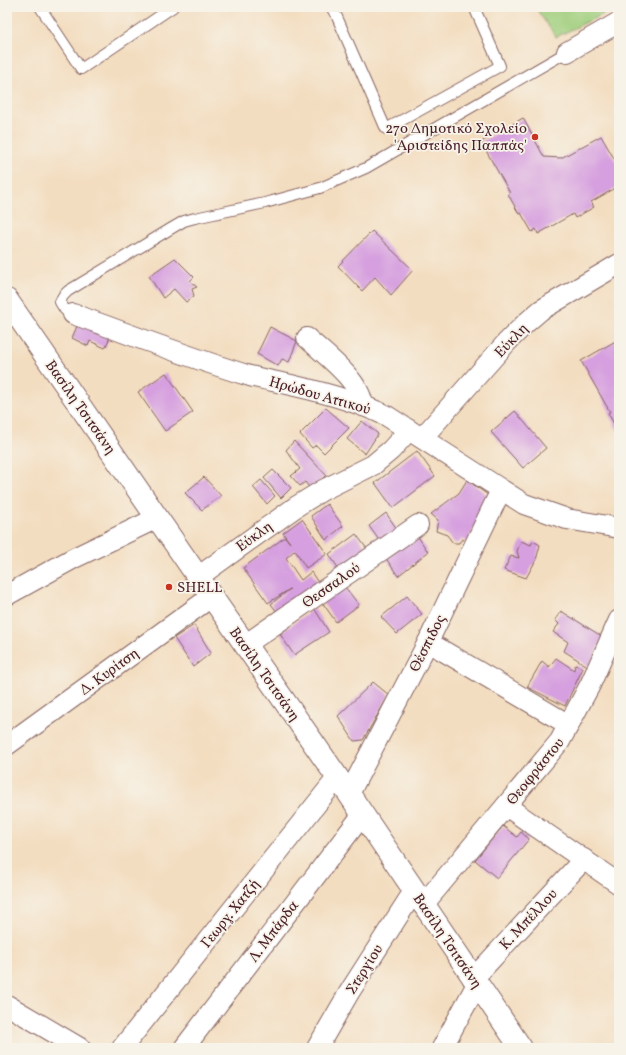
<svg xmlns="http://www.w3.org/2000/svg" width="626" height="1055" font-family="Vollkorn,serif">
<style>
.green{fill:#9fce7c;stroke:#747654}
.building{fill:#d69fdf}
.lines{fill:none;stroke-linecap:round;stroke-linejoin:round}
.service-casing{stroke:#85625f;stroke-width:12}
.minor-casing{stroke:#85625f;stroke-width:22}
.primary-casing{stroke:#85625f;stroke-width:24}
.service{stroke:#fff;stroke-width:10}
.minor{stroke:#fff;stroke-width:20}
.primary{stroke:#fff;stroke-width:22}
.poi-dot{fill:#c8321e;stroke:#f7f3e8;stroke-width:1.5}
.labels{text-anchor:middle;stroke-width:3.5;stroke-linejoin:round;paint-order:stroke}
.poi-label{font-size:15px;fill:#4a1f2b;stroke:#f7f3e8;text-anchor:end}
.street-label{font-size:15px;fill:#4a1f2b;stroke:#f7f3e8}
</style>
<rect width="100%" height="100%" fill="#f7f3e8"/>
<filter id="ink" filterUnits="userSpaceOnUse"><feTurbulence type="fractalNoise" baseFrequency=".025" numOctaves="2"/><feDisplacementMap in="SourceGraphic" scale="8" xChannelSelector="R" yChannelSelector="G"/><feConvolveMatrix kernelMatrix="1 2 1 2 8 2 1 2 1" color-interpolation-filters="sRGB"/></filter>
<filter id="wash" filterUnits="userSpaceOnUse"><feTurbulence type="fractalNoise" baseFrequency=".012" numOctaves="4" result="noise"/><feDisplacementMap in="SourceGraphic" scale="16" xChannelSelector="R" yChannelSelector="G"/><feGaussianBlur stdDeviation="0.9" result="paint"/><feColorMatrix in="noise" values="0 0 0 0 0 0 0 0 0 0 0 0 0 0 0 0 0 1.4 0 .05"/><feComposite in="paint" operator="in"/></filter>
<g filter="url(#wash)">
<rect width="100%" height="100%" fill="#f3ddc0"/>
<path class="green" d="M535,7H618L556,37Z"/>
<g id="blocks">
<g class="building">
<path d="M523,118L544,157L561,158L601,136L619,167V186L591,202L594,207L575,218L573,214L538,234L536,229L532,232L521,213L519,214L508,194L510,193L481,142Z"/>
<path d="M372,231L413,270L391,295L375,277L362,291L338,266Z"/>
<path d="M175,258L194,277L190,281L197,287L192,289L194,296L186,302L174,289L163,298L149,276Z"/>
<path d="M80,319L112,333L105,348L90,341L88,346L72,338Z"/>
<path d="M270,327L297,341L289,362L282,359L278,366L257,354Z"/>
<path d="M619,339V433L608,413L610,412L581,361Z"/>
<path d="M166,373L193,412L165,431L138,392Z"/>
<path d="M326,408L349,428L324,453L316,445L312,448L300,434Z"/>
<path d="M515,411L546,448L523,468L491,432Z"/>
<path d="M362,421L378,434L365,454L347,439Z"/>
<path d="M294,441L326,475L311,490L305,482L300,486L291,476L300,469L286,450Z"/>
<path d="M417,451L435,476L393,508L375,483Z"/>
<path d="M273,470L291,488L281,498L264,478Z"/>
<path d="M204,477L221,496L202,510L185,493Z"/>
<path d="M261,480L275,496L267,504L253,487Z"/>
<path d="M467,480L488,495L468,542L462,539L459,543H453L447,535L436,531L438,520L431,514L459,493Z"/>
<path d="M327,504L343,526L326,540L311,516Z"/>
<path d="M386,513L399,532L381,543L369,526Z"/>
<path d="M302,519L327,554L306,568L295,550L286,558L301,580L311,572L321,587L281,617L271,604L290,589L268,603L243,568L285,537L290,543L283,533Z"/>
<path d="M415,532L428,552L398,576L383,554Z"/>
<path d="M356,534L370,553L342,574L329,554Z"/>
<path d="M521,541L531,545L533,541L540,545L536,560L526,578L504,570L511,556L519,558L517,551Z"/>
<path d="M345,587L359,605L336,622L322,602Z"/>
<path d="M407,596L422,614L397,634L381,617Z"/>
<path d="M314,608L329,632L294,655L280,634Z"/>
<path d="M561,611L603,637L589,667L564,651L568,642L553,632L559,624L555,620Z"/>
<path d="M194,625L211,653L193,667L174,638Z"/>
<path d="M556,658L574,670L575,665L583,668L565,706L527,687L542,661L549,667Z"/>
<path d="M373,682L389,695L363,740L354,741L338,716Z"/>
<path d="M503,826L517,837L521,832L529,839L497,878L475,860Z"/>
</g>
</g>
</g>
<g filter="url(#ink)">
<use href="#blocks" fill-opacity="0" stroke="#85625f" stroke-width="1"/>
<g class="lines">
<g class="service-casing">
<g id="service">
<path d="M40,7L81,69L173,7"/>
<path d="M331,7L337,17L386,129L500,66L474,7"/>
<path d="M73,314L65,310L60,302L63,296L68,291L172,228L184,221L195,218L265,203L320,188L366,168L567,52"/>
</g>
</g>
<g class="minor-casing">
<g id="minor">
<path d="M567,52L619,22"/>
<path d="M73,314C132,335 190,358 250,376C265,380 280,382 295,386C326,393 358,402 387,416L524,504L567,519L619,528"/>
<path d="M307,338C324,354 361,381 363,406"/>
<path d="M422,438L507,342L527,322L541,310L619,264"/>
<path d="M198,577L297,506L323,490L373,465L391,450L409,430"/>
<path d="M7,595L74,558L157,518"/>
<path d="M428,642L569,725"/>
<path d="M245,645L418,525"/>
<path d="M7,745L211,597"/>
<path d="M349,794L428,642L501,490"/>
<path d="M506,806L619,884"/>
<path d="M423,905L560,741L590,685L619,620"/>
<path d="M473,979L584,859"/>
<path d="M7,1005L80,1048"/>
<path d="M122,1048L338,777"/>
<path d="M184,1048L363,814"/>
<path d="M317,1048L350,991L414,891"/>
<path d="M442,1048L477,984"/>
</g>
</g>
<g class="primary-casing">
<path id="primary" d="M7,300L198,577L349,794L521,1048"/>
</g>
<use href="#service" class="service"/>
<use href="#minor" class="minor"/>
<use href="#primary" class="primary"/>
</g>
</g>
<g class="poi-dot">
<circle cx="535" cy="137" r="4"/>
<circle cx="169" cy="587" r="4"/>
</g>
<g class="labels">
<g class="poi-label">
<text x="527" y="133">27ο Δημοτικό Σχολείο<tspan x="527" dy="17">'Αριστείδης Παππάς'</tspan></text>
<text x="177" y="592" text-anchor="start">SHELL</text>
</g>
<g class="street-label">
<text transform="translate(511 340) rotate(-46)" y="5">Εύκλη</text>
<text transform="translate(320 395) rotate(16)" y="5">Ηρώδου Αττικού</text>
<text transform="translate(81 407) rotate(55)" y="5">Βασίλη Τσιτσάνη</text>
<text transform="translate(254 536) rotate(-36)" y="5">Εύκλη</text>
<text transform="translate(331 585) rotate(-35)" y="5">Θεσσαλού</text>
<text transform="translate(427 643) rotate(-63)" y="5">Θέσπιδος</text>
<text transform="translate(109 671) rotate(-36)" y="5">Δ. Κυρίτση</text>
<text transform="translate(265 674) rotate(55)" y="5">Βασίλη Τσιτσάνη</text>
<text transform="translate(535 771) rotate(-51)" y="5">Θεοφράστου</text>
<text transform="translate(230 913) rotate(-51)" y="5">Γεωργ. Χατζή</text>
<text transform="translate(528 919) rotate(-47)" y="5">Κ. Μπέλλου</text>
<text transform="translate(273 931) rotate(-53)" y="5">Λ. Μπάρδα</text>
<text transform="translate(448 941) rotate(56)" y="5">Βασίλη Τσιτσάνη</text>
<text transform="translate(364 969) rotate(-58)" y="5">Στεργίου</text>
</g>
</g>
<rect width="626" height="1055" fill="none" stroke="#f7f3e8" stroke-width="24"/>
</svg>
